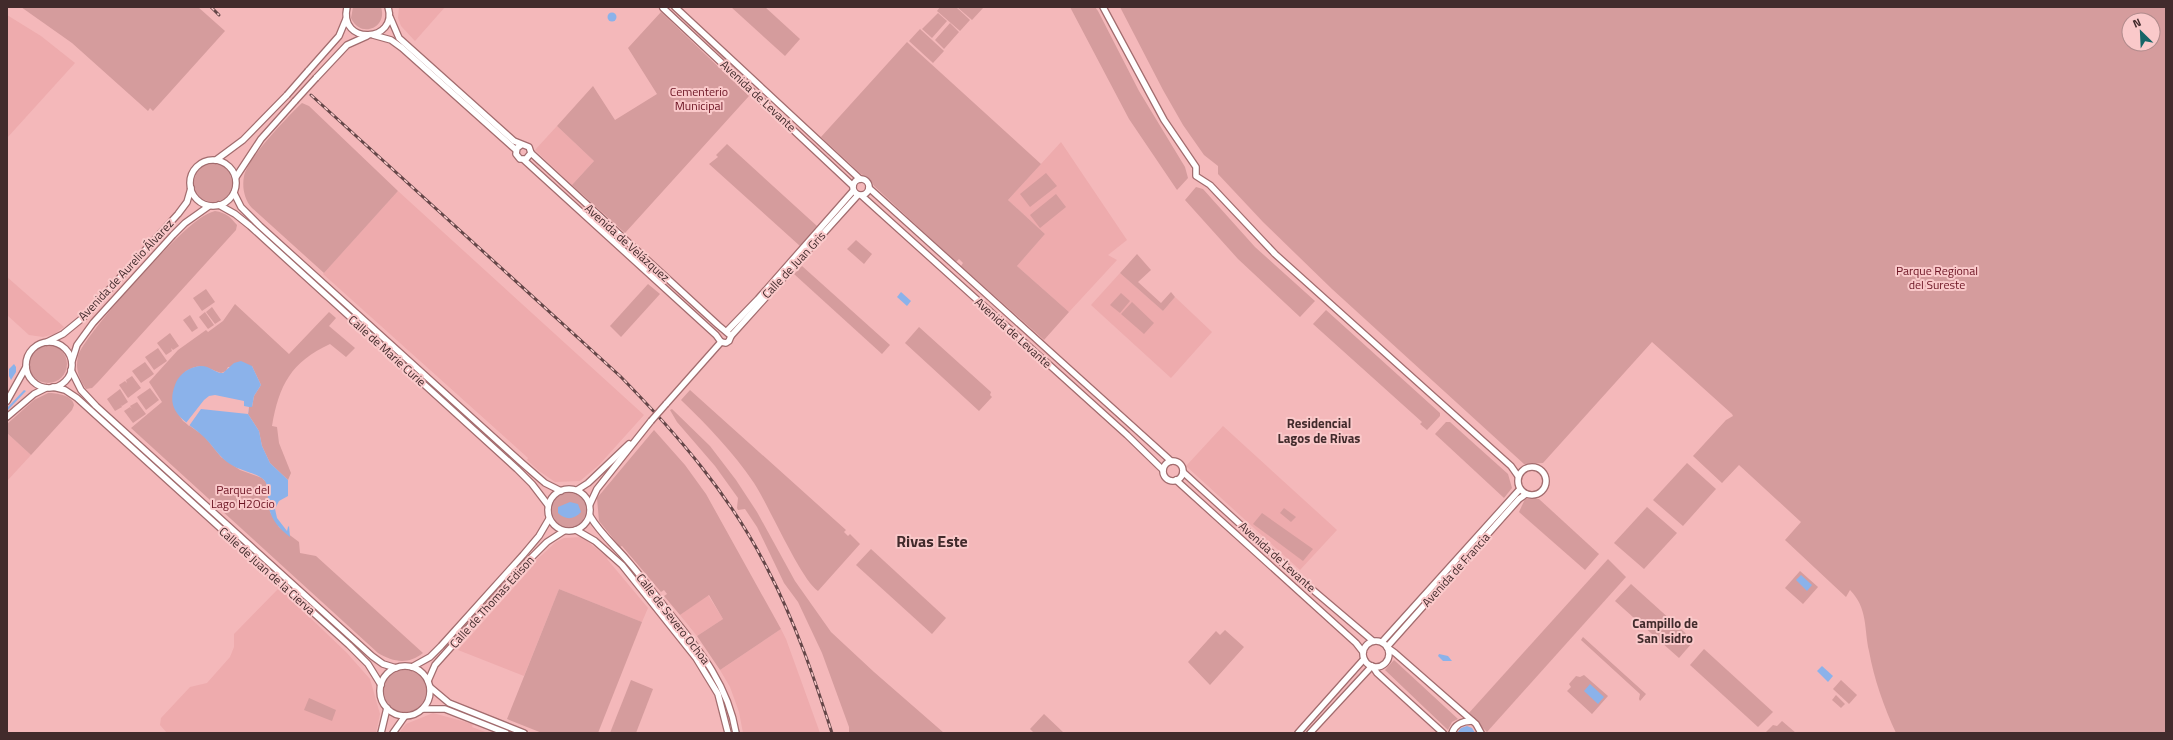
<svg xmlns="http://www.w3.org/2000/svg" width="2173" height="740" font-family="'Titillium Web',sans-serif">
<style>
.built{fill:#eeabad}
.green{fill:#d59c9d;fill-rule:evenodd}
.water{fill:#8bb2ea}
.pier{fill:#f4b8ba}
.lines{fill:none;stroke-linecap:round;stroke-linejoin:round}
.secondary-casing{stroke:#a26c6e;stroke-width:8}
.secondary{stroke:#fff;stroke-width:5.5}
.rail-casing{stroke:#654648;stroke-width:3}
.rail{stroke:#fac9ca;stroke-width:1.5;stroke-dasharray:4.5;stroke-linecap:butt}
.secondary-bridge-casing{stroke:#a26c6e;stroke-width:8;stroke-linecap:butt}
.secondary-bridge{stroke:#fff;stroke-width:5.5}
.labels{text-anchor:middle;stroke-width:4;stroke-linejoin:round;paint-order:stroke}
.park-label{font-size:12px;fill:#6b1322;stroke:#fac9ca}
.street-label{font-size:12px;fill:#422b2c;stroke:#fac9ca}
.neighbourhood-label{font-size:13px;font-weight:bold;fill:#422b2c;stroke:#fac9ca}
.district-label{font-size:16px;font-weight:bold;fill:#422b2c;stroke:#fac9ca}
</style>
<rect width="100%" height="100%" fill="#f4b8ba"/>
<g class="built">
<path d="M399,7H445L415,41L401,26L398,18Z"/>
<path d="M7,15L41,36L75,63L7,138Z"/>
<path d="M557,126L594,161L572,185L535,150Z"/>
<path d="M1061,142L1127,240L1108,255L1117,260L1069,312L1017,266L1045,234L1008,200Z"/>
<path d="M398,191L644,415L599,465L580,481L555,482L539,471L527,460L528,458L323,274Z"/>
<path d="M1120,273L1163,311L1175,297L1212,332L1171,378L1091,305Z"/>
<path d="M7,277L64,327L54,334L43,337L29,335L7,315Z"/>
<path d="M1223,426L1337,530L1300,570L1186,466Z"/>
<path d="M7,433L31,455L7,481Z"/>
<path d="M582,537L608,558L607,559L648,608L642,622L559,589L524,676L458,650L534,565L533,563L556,542L564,538Z"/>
<path d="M279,588L347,653L370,679L380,714L376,733H167L160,725L161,718L190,687L207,683L230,657L234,647V634Z"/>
<path d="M708,595L723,619L697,636L680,615Z"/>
<path d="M781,629L786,639L820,733H743L739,712L730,687L720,670Z"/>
<path d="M433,713L473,724L472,727L488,733H399L406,724Z"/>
</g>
<g class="green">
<path d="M21,7H198L225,31L153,111L150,108L148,111L72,43Z"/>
<path d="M353,7H381C388,28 360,39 351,18Z"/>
<path d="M731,7H765L800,39L785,56Z"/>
<path d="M940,7H956L970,20L960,31L937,11Z"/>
<path d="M957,7H984L972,20Z"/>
<path d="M1070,7H1095L1098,11L1139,91L1185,167L1188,178L1177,190L1129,119Z"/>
<path d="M1120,7H2166V733H1896C1884,707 1874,679 1869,651C1864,629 1868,608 1850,590L1846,597L1785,540L1801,522L1739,465L1722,483L1693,456L1726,420L1733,416L1732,414L1652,342L1543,463L1524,464L1332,289L1263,222L1218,174V166L1204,155L1183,125L1163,90ZM2129,20H2153V44H2129Z"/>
<path d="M661,12L749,96L625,233L572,185L594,161L557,126L593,86L615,120L657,94L628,48Z"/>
<path d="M938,13L947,21L932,38L922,29Z"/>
<path d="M681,16L750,82L749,83L680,17Z"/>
<path d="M950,23L959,32L944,49L935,40Z"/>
<path d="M920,29L944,51L933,63L909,41Z"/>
<path d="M907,42L1041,164L1008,200L1045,234L1017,266L1069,312L1044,340L961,266L963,263L959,259L956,262L874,186L870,179L861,174L821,137Z"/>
<path d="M302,103L309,106L398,191L324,273L252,208C244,199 242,187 244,176C247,159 289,115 302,103Z"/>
<path d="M727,144L817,226L800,246L709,164L718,157L716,155Z"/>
<circle cx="213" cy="183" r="19"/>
<path d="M1046,173L1057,186L1030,207L1020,194Z"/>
<path d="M1196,187L1203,189L1255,247L1315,301L1300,317L1238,259L1185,200Z"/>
<path d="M1056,194L1066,207L1040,228L1030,215Z"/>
<path d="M215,211C227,213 230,217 237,225L236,230L99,381L92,388L86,389C79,379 75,368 78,357C81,338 170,242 189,227C197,220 205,214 215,211Z"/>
<path d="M856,240L872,254L864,264L847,249Z"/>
<path d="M1137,254L1151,270L1138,282L1161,303L1171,292L1175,297L1163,311L1120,273Z"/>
<path d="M802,266L890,345L882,354L794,274Z"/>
<path d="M648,284L660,294L621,337L610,326Z"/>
<path d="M206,289L215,302L202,311L193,298Z"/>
<path d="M1121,293L1130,301L1120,313L1110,305Z"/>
<path d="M1132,302L1154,323L1144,334L1121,314Z"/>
<path d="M235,304L289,354L329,312L336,318L329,326L355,348L346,357L330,344C291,362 279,385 272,426L277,427L279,443L291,473L288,480L270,463L262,446L259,431L248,414L249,407H252L254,396L261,385L252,366L228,367L226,371L221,373C206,368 200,362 185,372L175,409L183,421L204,436L221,457L240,470L262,478L266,482L270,512L279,527L299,542L300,553L316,556L423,653C408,665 393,662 378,653L131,428L162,402L149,382L178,350L206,330L208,332L223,321Z"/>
<path d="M212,307L221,320L215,324L206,312Z"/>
<path d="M1326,310L1440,413V416L1427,430L1420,424L1422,422L1313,324Z"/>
<path d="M205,312L214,325L208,329L199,317Z"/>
<path d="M190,315L198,328L192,332L183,320Z"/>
<path d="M919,327L991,392L990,395L992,397L979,411L905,343Z"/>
<path d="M170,333L179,346L173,350L171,348L172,351L166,355L157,343Z"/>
<circle cx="48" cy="364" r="19"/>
<path d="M158,348L167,361L154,370L145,357Z"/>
<path d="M145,362L154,374L141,383L132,371Z"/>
<path d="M132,376L141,388L128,398L119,385L125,381L127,383L126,380Z"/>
<path d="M150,388L159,400L146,410L137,397Z"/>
<path d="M120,389L128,402L122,406L121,405L122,407L115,411L107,399Z"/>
<path d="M690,390L846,530L844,532L848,536L850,534L860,544L818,591C801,580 768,504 754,483C733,452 708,426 681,400Z"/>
<path d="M48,393C57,393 72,395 74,405L72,410L31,455L7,433V424L34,400Z"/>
<path d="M137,402L146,414L133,423L124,411L130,407L132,409L130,406Z"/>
<path d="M672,409L710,446L736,480L757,512L795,581L831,632L874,672L944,733H849V727L822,653L798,602L784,583L757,527L745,509L738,510L737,508L738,498L715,466L677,422L670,410Z"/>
<path d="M1446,422H1450L1508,474L1512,488L1504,498L1435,434Z"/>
<path d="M654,430L685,465L706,494L781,629L720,670L697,636L723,619L709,595L680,615L664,596L667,594L664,590L661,592L622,546L620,547L599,521L597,498Z"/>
<path d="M1687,463L1716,489L1683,526L1653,500Z"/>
<circle cx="569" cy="510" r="17"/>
<path d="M1525,499H1539L1599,554L1585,570L1519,512Z"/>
<path d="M1647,507L1677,533L1644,569L1614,543Z"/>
<path d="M1284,508L1296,517L1291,522L1280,513Z"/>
<path d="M1262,513L1313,549L1303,561L1253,524Z"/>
<path d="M871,549L946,618L932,634L856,565Z"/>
<path d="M1608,559L1626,577L1487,732L1468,714Z"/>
<path d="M1800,571L1818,587L1803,604L1785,588Z"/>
<path d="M1631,584L1692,639V643L1679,658L1615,601Z"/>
<path d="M559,589L642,622L598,733H542L507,719Z"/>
<path d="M1225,630L1244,647L1210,685L1188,662L1216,631L1220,635Z"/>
<path d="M1583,637L1646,694L1640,701L1639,699L1640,694L1581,640Z"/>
<path d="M1704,649L1773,712L1758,727L1690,665Z"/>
<path d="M1394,660L1458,719L1452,722L1448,730L1385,670Z"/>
<circle cx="405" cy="691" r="21"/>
<path d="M1584,675L1608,696L1592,714L1567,691L1571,687L1569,684L1576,676L1580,677Z"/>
<path d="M631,680L653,689L636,733H610Z"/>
<path d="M1841,680L1857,695L1849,704L1833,689Z"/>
<path d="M1836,695L1845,704L1841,708L1832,700Z"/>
<path d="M309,698L336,710L332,721L304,710Z"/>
<path d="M1044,714L1064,733H1034L1030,729Z"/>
<path d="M1782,721L1796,733H1765L1773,725L1777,726Z"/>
</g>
<g class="water">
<circle cx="612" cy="17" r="4.5"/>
<path d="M901,292L911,301L907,306L897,297Z"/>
<path d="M241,361L252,366L261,385L254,396L252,407H249L248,414L259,431L262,446L270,463L288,480V496L279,501L275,509L277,518L287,531L288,527L289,526L290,537C280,529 272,521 269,508C266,499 271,486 263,479C254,472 240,471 230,464C220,458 213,446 205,438C188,421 164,414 175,385C178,376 186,369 195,367C209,363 214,374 223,373L234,363Z"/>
<path d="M14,364L16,367V372L11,380L9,376V369Z"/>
<path d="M24,390L26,391L7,411V408Z"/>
<path d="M570,502L578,504L581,512C574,520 565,520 558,513V507Z"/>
<path d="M1801,575L1812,585L1807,591L1796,580Z"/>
<path d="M1439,654L1448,656L1452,661H1443L1438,656Z"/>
<path d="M1822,666L1833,676L1828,682L1817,671Z"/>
<path d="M1590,684L1604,697L1598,704L1584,691Z"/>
<path d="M1467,726L1472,728L1475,733H1457L1461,728Z"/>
</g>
<path class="pier" d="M215,395L244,401V406L249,407L248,414L201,409L189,426L186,423L204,400L209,396Z"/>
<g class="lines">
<g class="secondary-casing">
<g id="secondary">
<path d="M347,7C338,46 399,42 388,7"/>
<path d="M675,7L860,179"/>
<path d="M1103,7L1164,120L1196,167V176L1210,185L1275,254L1511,466L1518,476"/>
<path d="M663,8L853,186"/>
<path d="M390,17L399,38L514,141L529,147L531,153L526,159H520L516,154L517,148L521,145"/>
<path d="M373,35L391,40L402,48L516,150"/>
<path d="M308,71L339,36L346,19"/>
<path d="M316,78L347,45L367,36"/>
<path d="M531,153L718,325L731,336L729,341L726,343L721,342"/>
<circle cx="213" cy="183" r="23"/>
<path d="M216,160L243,140L287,95"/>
<path d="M524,160L716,335L721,342"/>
<path d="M236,177L261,139L295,101"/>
<circle cx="861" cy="187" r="8"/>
<path d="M869,188L1171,461"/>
<path d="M234,193L241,207L260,226L522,463L545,483L561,491"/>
<path d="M862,196L1127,435L1163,470"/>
<path d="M219,205L235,214L250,226L517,469L532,484L548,505"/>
<path d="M727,331L758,299L853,191"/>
<path d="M731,336L858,195"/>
<path d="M47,342L63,334L85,316L178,214L187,202L191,188"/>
<circle cx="49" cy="365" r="23"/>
<path d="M72,361L77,345L93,323L173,235L185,223L209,206"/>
<path d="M71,370L81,390L96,406L372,656L383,664L396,668"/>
<path d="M53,387L65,390L77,398L349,645L368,664L381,685"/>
<path d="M7,401L26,367"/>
<path d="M666,404L721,342"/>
<path d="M7,417L34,394L46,388"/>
<circle cx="1173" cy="471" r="10"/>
<circle cx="1532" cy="481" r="14"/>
<path d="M1183,472L1300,579L1373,641"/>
<path d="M1176,480L1356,643L1363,652"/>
<circle cx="569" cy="510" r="21"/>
<path d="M577,490L588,483L629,444"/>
<path d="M590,504L597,489L651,421"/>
<path d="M590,516C600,533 614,545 627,560C642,577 656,596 671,615C700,651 728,685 736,733"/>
<path d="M576,530L595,541L622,565L696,658L718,694L728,733"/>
<circle cx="1376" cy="654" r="13"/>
<path d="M1382,642L1520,489"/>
<path d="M1387,647L1519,499L1526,494"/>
<path d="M1388,648L1395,653L1476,724L1481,733"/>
<circle cx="405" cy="691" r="25"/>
<path d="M412,667L430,657L441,646L523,555L539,536L549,519"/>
<path d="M1373,667L1377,673L1443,733"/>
<path d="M428,681L435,665L528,561L547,542L564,531"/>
<path d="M430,687L449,703L524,733"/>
<path d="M423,709H445L506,733"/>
<path d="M381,733L387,708"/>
<path d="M393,733L405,716"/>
<path d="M1298,733L1364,659"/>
<path d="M1310,733L1372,666"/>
<path d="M1452,733C1455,724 1462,721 1472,721"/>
</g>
</g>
<use href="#secondary" class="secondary"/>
<g class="rail-casing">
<g id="rail">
<path d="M211,7L219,15"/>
<path d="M311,95L620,376C677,434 731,496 768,570C795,622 814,677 832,733"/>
</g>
</g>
<use href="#rail" class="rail"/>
<g class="secondary-bridge-casing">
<g id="secondary-bridge">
<path d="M287,95L308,71"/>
<path d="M295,101L316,78"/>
<path d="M651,421L666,404"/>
</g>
</g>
<use href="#secondary-bridge" class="secondary-bridge"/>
</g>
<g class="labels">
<g class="park-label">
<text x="699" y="96">Cementerio<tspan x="699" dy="14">Municipal</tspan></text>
<text x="1937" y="275">Parque Regional<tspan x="1937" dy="14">del Sureste</tspan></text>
<text x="243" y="494">Parque del<tspan x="243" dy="14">Lago H2Ocio</tspan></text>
</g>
<g class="street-label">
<text transform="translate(758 96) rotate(43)" y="4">Avenida de Levante</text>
<text transform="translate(627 243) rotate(42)" y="4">Avenida de Velázquez</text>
<text transform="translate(794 265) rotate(-47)" y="4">Calle de Juan Gris</text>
<text transform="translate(126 270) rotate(-47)" y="4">Avenida de Aurelio Álvarez</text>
<text transform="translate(1013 333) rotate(42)" y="4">Avenida de Levante</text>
<text transform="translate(387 351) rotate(42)" y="4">Calle de Marie Curie</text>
<text transform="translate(1277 557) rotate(42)" y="4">Avenida de Levante</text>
<text transform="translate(1456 570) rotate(-48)" y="4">Avenida de Francia</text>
<text transform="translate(267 571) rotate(42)" y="4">Calle de Juan de la Cierva</text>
<text transform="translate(492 602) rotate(-48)" y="4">Calle de Thomas Edison</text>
<text transform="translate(673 619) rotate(52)" y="4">Calle de Severo Ochoa</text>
</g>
<g class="neighbourhood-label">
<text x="1319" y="428">Residencial<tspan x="1319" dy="15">Lagos de Rivas</tspan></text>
<text x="1665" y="628">Campillo de<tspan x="1665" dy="15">San Isidro</tspan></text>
</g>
<g class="district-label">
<text x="932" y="547">Rivas Este</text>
</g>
</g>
<rect width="2173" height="740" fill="none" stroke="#422b2c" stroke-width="16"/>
<g transform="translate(2141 32) rotate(336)"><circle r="19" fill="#fac9ca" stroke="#b08a8b"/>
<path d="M0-3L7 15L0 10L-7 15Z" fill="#166567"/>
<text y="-6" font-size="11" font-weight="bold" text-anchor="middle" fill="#422b2c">N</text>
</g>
</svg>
